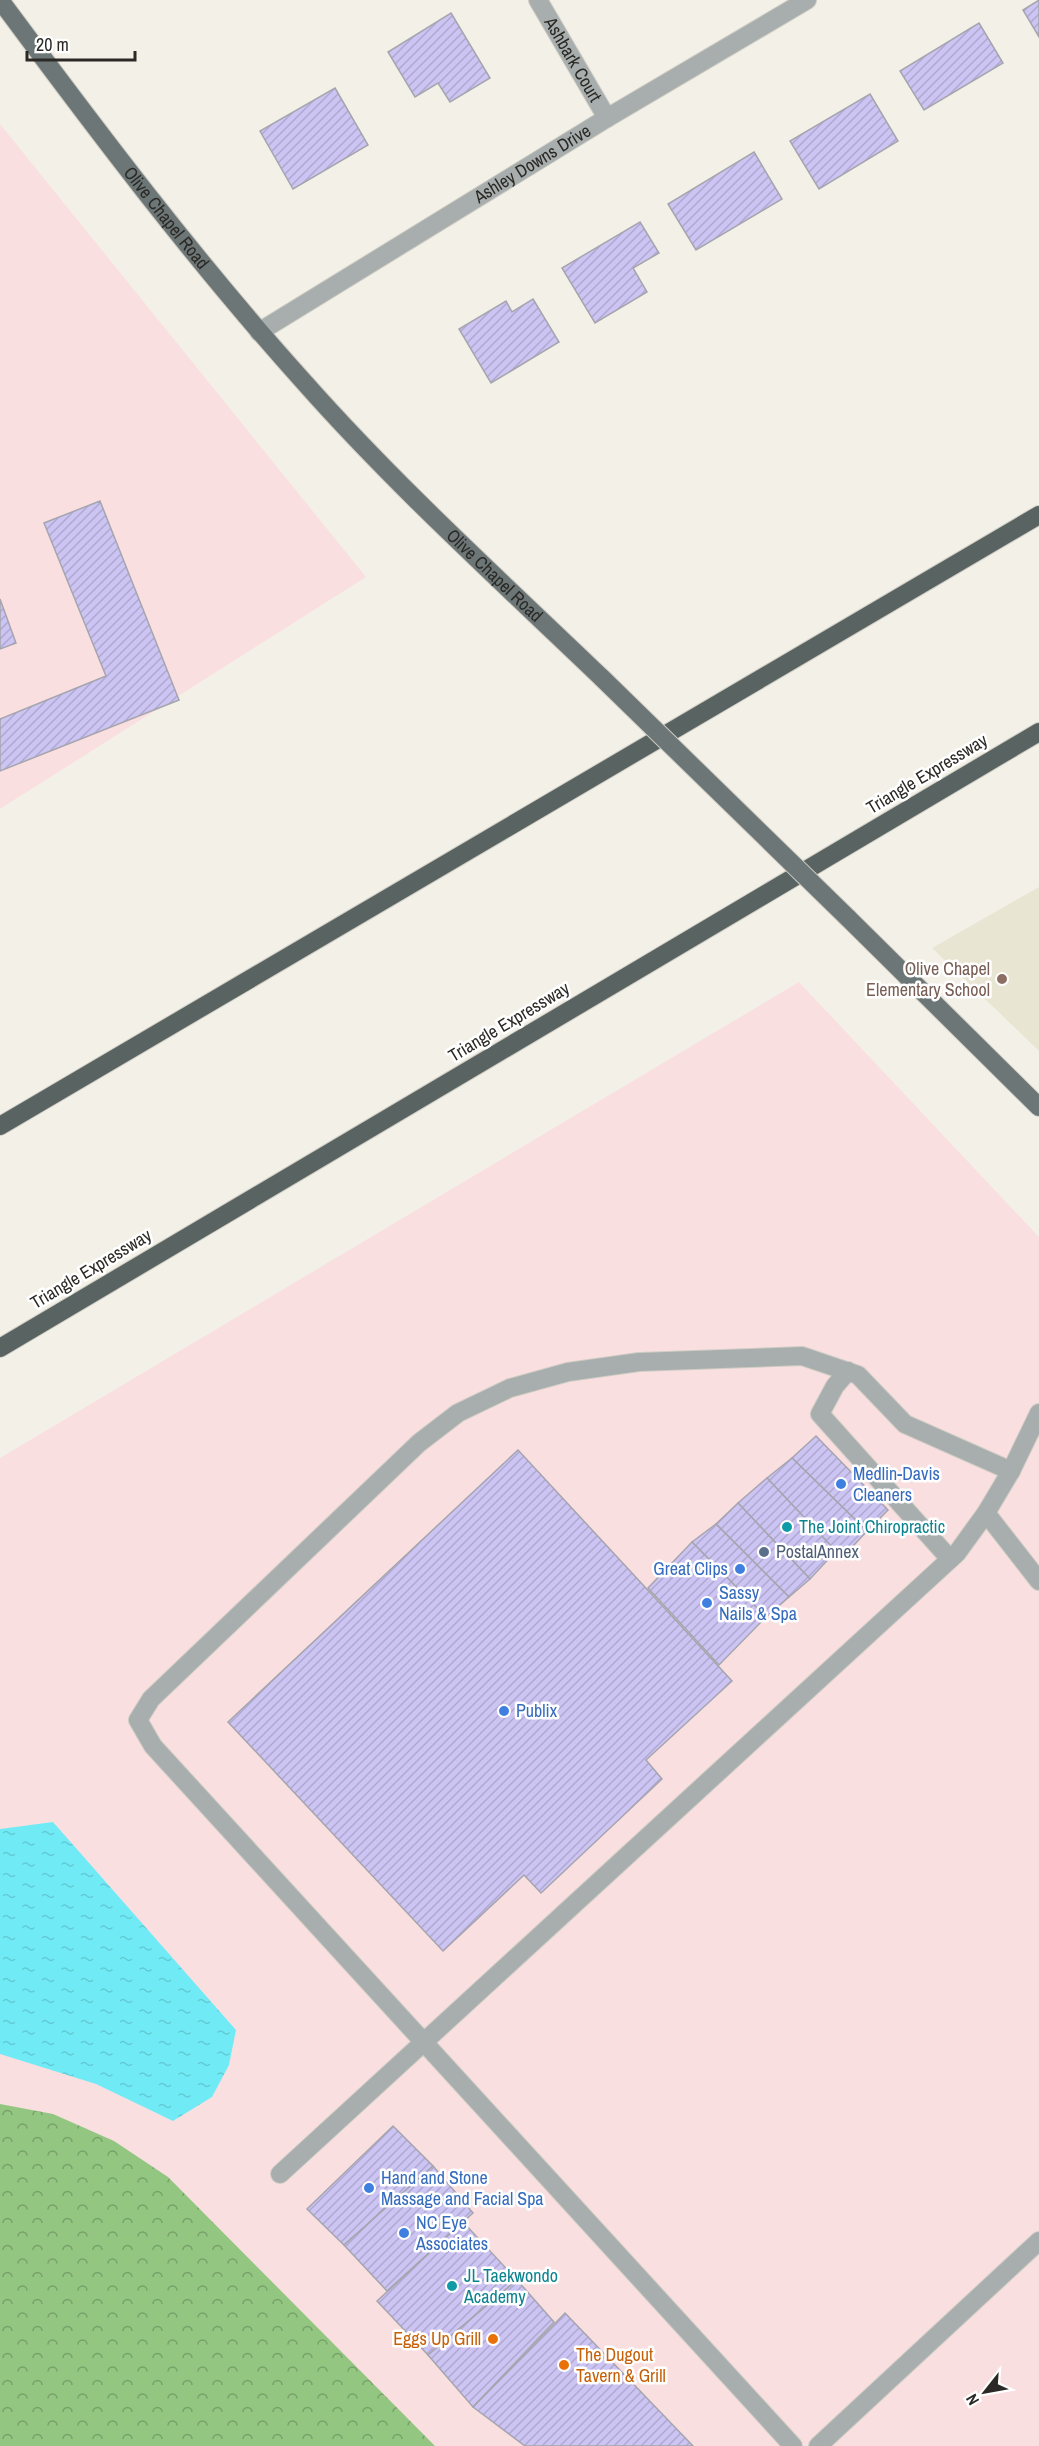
<svg xmlns="http://www.w3.org/2000/svg" width="1039" height="2446" font-family="'Archivo Narrow',sans-serif">
<style>
.commercial{fill:#fadfe1}
.built{fill:#e9e5d3}
.forest{fill:url(#forest-crowns)}
.water{fill:url(#water-ripples)}
.building{fill:url(#building-hatch);stroke:#a6a5ae;stroke-width:1.5}
.lines{fill:none;stroke-linecap:round;stroke-linejoin:round}
.minor-casing{stroke:#cfcdc4;stroke-width:20}
.major-casing{stroke:#cfcdc4;stroke-width:20}
.highway-casing{stroke:#cfcdc4;stroke-width:20}
.minor{stroke:#a8aeae;stroke-width:18}
.major{stroke:#6d7676;stroke-width:18}
.highway{stroke:#586362;stroke-width:18}
.major-bridge-casing{stroke:#cfcdc4;stroke-width:20;stroke-linecap:butt}
.major-bridge{stroke:#6d7676;stroke-width:18}
.education-dot{fill:#8d6e63;stroke:#fff;stroke-width:2}
.shop-dot{fill:#3f7fe0;stroke:#fff;stroke-width:2}
.culture-dot{fill:#0f9aa8;stroke:#fff;stroke-width:2}
.service-dot{fill:#5c6f8a;stroke:#fff;stroke-width:2}
.food-dot{fill:#e8710a;stroke:#fff;stroke-width:2}
.labels{text-anchor:middle;stroke-width:5;stroke-linejoin:round;paint-order:stroke}
.street-label{font-size:18px;fill:#2a2925;stroke:#fff}
.education-label{font-size:18px;fill:#785e54;stroke:#fff;text-anchor:end}
.shop-label{font-size:18px;fill:#366cbe;stroke:#fff;text-anchor:start}
.culture-label{font-size:18px;fill:#0d838f;stroke:#fff;text-anchor:start}
.service-label{font-size:18px;fill:#4e5e75;stroke:#fff;text-anchor:start}
.food-label{font-size:18px;fill:#c56008;stroke:#fff;text-anchor:end}
</style>
<defs>
<pattern id="forest-crowns" width="20" height="18" patternUnits="userSpaceOnUse" patternTransform="scale(1.5)"><rect width="20" height="18" fill="#92c681"/><path d="M2 6a3 3 0 1 1 6 0M12 15a3 3 0 1 1 6 0" fill="none" stroke="#77a169"/></pattern>
<pattern id="water-ripples" width="26" height="14" patternUnits="userSpaceOnUse" patternTransform="scale(1.5)"><rect width="26" height="14" fill="#70ebf6"/><path d="M2 4q2-2 4 0t4 0M15 11q2-2 4 0t4 0" fill="none" stroke="#61cad3"/></pattern>
<pattern id="building-hatch" width="6" height="6" patternUnits="userSpaceOnUse" patternTransform="scale(1.5)"><rect width="6" height="6" fill="#ccc4f3"/><path d="M-1 1l2-2M0 6l6-6M5 7l2-2" fill="none" stroke="#afa8d0"/></pattern>
</defs>
<rect width="100%" height="100%" fill="#f3f1e7"/>
<g class="commercial">
<path d="M0,124L366,577L0,809Z"/>
<path d="M799,982L1039,1237V2446H409L0,2120V1458Z"/>
</g>
<path class="built" d="M1039,887V1051L932,948Z"/>
<path class="forest" d="M0,2104L53,2114L114,2141L168,2177L435,2446H0Z"/>
<path class="water" d="M53,1822L236,2030L229,2065L212,2097L173,2121L96,2084L0,2054V1829Z"/>
<g class="building">
<path d="M1039,0V37L1023,10Z"/>
<path d="M451,13L490,78L450,102L438,83L415,97L388,52Z"/>
<path d="M979,23L1003,63L924,110L900,71Z"/>
<path d="M335,88L368,145L293,189L260,131Z"/>
<path d="M870,94L898,141L819,189L790,141Z"/>
<path d="M754,152L782,199L696,250L668,204Z"/>
<path d="M640,222L659,253L633,268L647,292L595,323L562,268Z"/>
<path d="M533,299L559,342L491,383L459,329L506,301L512,312Z"/>
<path d="M100,501L179,700L0,771V719L106,676L44,523Z"/>
<path d="M0,599L16,643L0,649Z"/>
<path d="M816,1436L888,1510L867,1531L792,1458Z"/>
<path d="M518,1450L732,1681L646,1760L662,1779L541,1893L524,1875L443,1951L228,1722Z"/>
<path d="M792,1458L867,1531L842,1558L767,1478Z"/>
<path d="M767,1478L836,1551L810,1579L738,1503Z"/>
<path d="M738,1503L810,1579L789,1597L716,1524Z"/>
<path d="M716,1524L789,1597L766,1617L692,1542Z"/>
<path d="M692,1542L766,1617L719,1665L648,1588Z"/>
<path d="M393,2126L433,2166L344,2245L307,2209Z"/>
<path d="M433,2166L473,2213L387,2291L344,2245Z"/>
<path d="M463,2222L517,2280L428,2355L377,2301Z"/>
<path d="M517,2280L554,2322L473,2407L428,2355Z"/>
<path d="M565,2313L693,2446H525L473,2407Z"/>
</g>
<g class="lines">
<g class="minor-casing">
<g id="minor">
<path id="s1" d="M538,0L607,118"/>
<path id="s2" d="M259,332L607,118L807,0"/>
<path d="M848,1371L835,1386L820,1414L950,1559"/>
<path d="M986,1513L1039,1581"/>
<path d="M280,2174L957,1553L986,1513L1011,1471L1039,1413"/>
<path d="M793,2446L153,1746L138,1720L151,1699L419,1443L458,1413L510,1388L568,1372L639,1362L802,1356L858,1375L905,1424L1011,1471"/>
<path d="M818,2446L1039,2241"/>
</g>
</g>
<g class="major-casing">
<g id="major">
<path id="s3" d="M0,0C97,131 195,261 304,382C397,487 501,581 602,678"/>
<path d="M848,918L1039,1107"/>
</g>
</g>
<g class="highway-casing">
<g id="highway">
<path d="M0,1126L1039,515"/>
<path d="M0,1348L1039,732"/>
</g>
</g>
<use href="#minor" class="minor"/>
<use href="#major" class="major"/>
<use href="#highway" class="highway"/>
<g class="major-bridge-casing">
<path id="major-bridge" d="M602,678L848,918"/>
</g>
<use href="#major-bridge" class="major-bridge"/>
</g>
<circle class="education-dot" cx="1002" cy="979" r="6"/>
<g class="shop-dot">
<circle cx="841" cy="1484" r="6"/>
<circle cx="740" cy="1569" r="6"/>
<circle cx="707" cy="1603" r="6"/>
<circle cx="504" cy="1711" r="6"/>
<circle cx="369" cy="2188" r="6"/>
<circle cx="404" cy="2233" r="6"/>
</g>
<g class="culture-dot">
<circle cx="787" cy="1527" r="6"/>
<circle cx="452" cy="2286" r="6"/>
</g>
<circle class="service-dot" cx="764" cy="1552" r="6"/>
<g class="food-dot">
<circle cx="493" cy="2339" r="6"/>
<circle cx="564" cy="2365" r="6"/>
</g>
<g class="labels">
<g class="street-label">
<text dy="6" stroke="none"><textPath href="#s1" startOffset="69">Ashbark Court</textPath></text>
<text dy="6" stroke="none"><textPath href="#s2" startOffset="321">Ashley Downs Drive</textPath></text>
<text dy="6" stroke="none"><textPath href="#s3" startOffset="274">Olive Chapel Road</textPath></text>
<text dy="6" stroke="none"><textPath href="#s3" startOffset="760">Olive Chapel Road</textPath></text>
<text transform="translate(927 774) rotate(-31)" y="6">Triangle Expressway</text>
<text transform="translate(509 1022) rotate(-31)" y="6">Triangle Expressway</text>
<text transform="translate(91 1269) rotate(-31)" y="6">Triangle Expressway</text>
</g>
<g class="education-label">
<text x="990" y="975">Olive Chapel<tspan x="990" dy="21">Elementary School</tspan></text>
</g>
<g class="shop-label">
<text x="853" y="1480">Medlin-Davis<tspan x="853" dy="21">Cleaners</tspan></text>
<text x="728" y="1575" text-anchor="end">Great Clips</text>
<text x="719" y="1599">Sassy<tspan x="719" dy="21">Nails &amp; Spa</tspan></text>
<text x="516" y="1717">Publix</text>
<text x="381" y="2184">Hand and Stone<tspan x="381" dy="21">Massage and Facial Spa</tspan></text>
<text x="416" y="2229">NC Eye<tspan x="416" dy="21">Associates</tspan></text>
</g>
<g class="culture-label">
<text x="799" y="1533">The Joint Chiropractic</text>
<text x="464" y="2282">JL Taekwondo<tspan x="464" dy="21">Academy</tspan></text>
</g>
<g class="service-label">
<text x="776" y="1558">PostalAnnex</text>
</g>
<g class="food-label">
<text x="481" y="2345">Eggs Up Grill</text>
<text x="576" y="2361" text-anchor="start">The Dugout<tspan x="576" dy="21">Tavern &amp; Grill</tspan></text>
</g>
</g>
<g transform="translate(985 2392) rotate(239)" stroke="#ffffff" stroke-width="4.5" paint-order="stroke">
<path d="M0-4.5L10 22L0 15L-10 22Z" fill="#2a2925"/>
<text y="-9" font-size="16" font-weight="bold" text-anchor="middle" fill="#2a2925">N</text>
</g>
<path d="M27 51v9h108v-9" fill="none" stroke="#2a2925" stroke-width="3"/>
<text x="36" y="51" font-size="18" fill="#2a2925" stroke="#ffffff" stroke-width="4.5" paint-order="stroke">20 m</text>
</svg>
